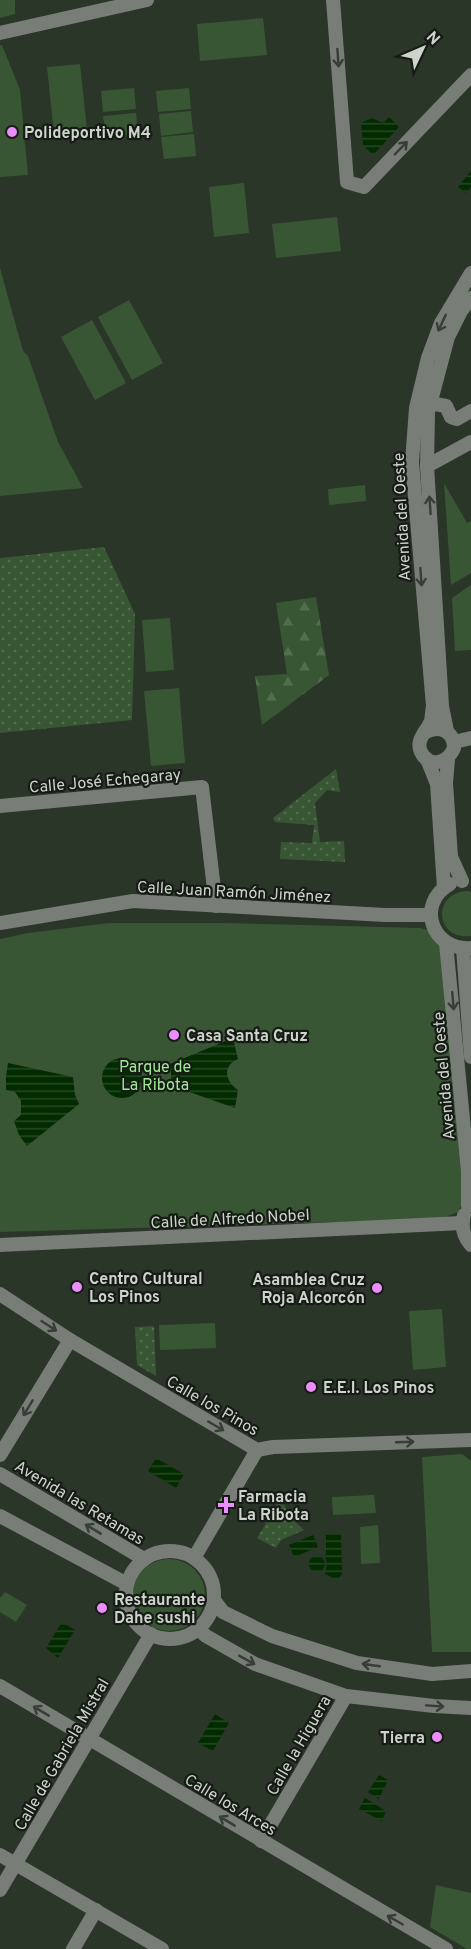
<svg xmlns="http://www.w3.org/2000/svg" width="471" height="1949" font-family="Overpass,sans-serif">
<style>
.grass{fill:url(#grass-dots)}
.forest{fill:url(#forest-firs)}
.green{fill:#395634}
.water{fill:url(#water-rules)}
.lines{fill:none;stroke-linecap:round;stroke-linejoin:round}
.minor{stroke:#787e77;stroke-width:14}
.oneway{stroke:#383e37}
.poi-dot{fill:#eb8dfc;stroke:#161c15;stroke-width:2}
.labels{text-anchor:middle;stroke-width:4.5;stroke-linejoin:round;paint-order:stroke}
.poi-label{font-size:16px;font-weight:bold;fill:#cdd4cc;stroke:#161c15;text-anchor:start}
.street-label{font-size:16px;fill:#cdd4cc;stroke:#161c15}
.park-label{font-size:16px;fill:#9fe994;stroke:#161c15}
</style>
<defs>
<pattern id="grass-dots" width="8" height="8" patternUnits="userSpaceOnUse" patternTransform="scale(1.5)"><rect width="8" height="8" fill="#395634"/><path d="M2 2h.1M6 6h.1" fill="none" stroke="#546d50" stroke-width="1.8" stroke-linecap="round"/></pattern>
<pattern id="forest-firs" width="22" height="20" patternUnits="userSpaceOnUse" patternTransform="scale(1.5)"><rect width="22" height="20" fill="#395634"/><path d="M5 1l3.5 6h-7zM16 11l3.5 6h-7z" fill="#546d50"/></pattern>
<pattern id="water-rules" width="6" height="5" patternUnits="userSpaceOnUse" patternTransform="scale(1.5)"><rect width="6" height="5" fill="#032b00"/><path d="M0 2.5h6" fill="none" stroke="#274924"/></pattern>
</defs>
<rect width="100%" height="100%" fill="#2a3628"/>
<g class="grass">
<path d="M104,547L135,614L132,720L0,733V558Z"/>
<path d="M336,769L340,792L327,790L315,803L320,842L344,841L345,862L280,859L281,842L312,843L314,825L275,822L273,818Z"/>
<path d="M154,1326L156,1376L137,1365L135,1327Z"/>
<path d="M281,1498L289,1516L304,1530L281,1540L276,1548L257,1538Z"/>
</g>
<path class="forest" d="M316,597L329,675L262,725L255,676L287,674L276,603Z"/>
<g class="green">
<path d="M0,0H15V14L0,18Z"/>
<path d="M263,18L267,55L200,61L197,24Z"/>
<path d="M0,45H2L20,90L28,175L0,177Z"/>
<path d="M80,64L87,130L54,133L47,67Z"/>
<path d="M134,88L136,109L103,112L101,91Z"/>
<path d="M189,88L191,109L158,112L156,91Z"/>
<path d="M191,111L193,132L161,136L159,114Z"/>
<path d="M136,113L138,134L106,137L103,116Z"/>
<path d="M194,134L196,156L164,159L161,137Z"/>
<path d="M244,183L249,233L214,237L209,187Z"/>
<path d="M337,217L341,251L276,258L272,224Z"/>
<path d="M0,268L23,351L28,356L58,442L83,488L0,496Z"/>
<path d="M129,300L163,363L132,380L98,317Z"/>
<path d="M92,320L126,383L95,400L61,337Z"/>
<path d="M444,483L467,523L471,521V573L451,585Z"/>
<path d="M365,485L366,501L329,505L328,489Z"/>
<path d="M471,585V650L455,651L452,598Z"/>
<path d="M170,618L174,670L146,672L142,620Z"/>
<path d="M179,688L185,763L151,766L144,691Z"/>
<path d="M468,891L471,892V936C435,941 431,892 468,891Z"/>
<path d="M109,923H225L420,928L432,931L441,943L465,1199L458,1212L441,1219L0,1232V939L28,933Z"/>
<path d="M442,1309L446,1367L413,1370L409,1311Z"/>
<path d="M215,1323L216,1348L160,1350L159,1325Z"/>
<path d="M462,1454L471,1461V1652H432L422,1457Z"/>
<path d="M374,1495L376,1513L333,1515L332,1497Z"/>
<path d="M378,1525L380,1563L361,1564L360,1527Z"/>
<circle cx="169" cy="1595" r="36"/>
<path d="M5,1592L27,1605L16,1622L0,1612V1598Z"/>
<path d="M436,1885L471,1893V1949H467L430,1927Z"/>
</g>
<g class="water">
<path d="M389,117L399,127L373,155L363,145L361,123L372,118L383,123Z"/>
<path d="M471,171V187L466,193L458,187Z"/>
<path d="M233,1038L238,1059C222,1066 225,1081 238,1090L235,1108L172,1086L170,1064Z"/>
<circle cx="122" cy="1078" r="20"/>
<path d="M8,1063L73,1077L75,1095L79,1104L27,1146L19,1135L14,1121L21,1115V1101L15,1092L6,1090V1077Z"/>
<path d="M156,1458L184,1474L176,1488L148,1471Z"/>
<path d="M326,1534H341L342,1574L337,1580L325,1574L327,1564L325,1556L326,1552Z"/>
<path d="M313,1535L318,1547L294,1557L289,1545Z"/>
<circle cx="317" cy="1564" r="8"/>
<path d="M62,1622L75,1630L58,1658L46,1648Z"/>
<path d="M215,1714L229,1723L213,1751L198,1743Z"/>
<path d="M379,1775L388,1780L379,1799L368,1792Z"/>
<path d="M365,1798L386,1811L382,1821L359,1809Z"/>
</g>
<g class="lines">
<g class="minor">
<path d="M333,0L347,182L364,187L471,75"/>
<path d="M0,33L147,0"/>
<path d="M430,403L446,406L451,417L457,419L471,411"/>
<path d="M427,466L471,442"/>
<path d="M447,731L442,706L427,466L428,412L448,337L461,311L471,298"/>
<path d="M424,733C439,724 454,731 454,748C448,763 429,769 421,752C415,740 427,731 431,721C432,716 432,711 433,706L412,462L416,408L428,358L441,323L471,273"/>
<path d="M454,742L471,738"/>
<path d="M427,759L437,784L444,888"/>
<path d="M448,759L446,783L451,857L462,881"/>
<path d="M0,806L202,787L216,906"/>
<path d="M450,884C415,904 432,951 471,948"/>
<path d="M0,923L133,901L385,915H431"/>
<path d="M446,943L468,1171V1206"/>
<path d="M463,948L471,1057"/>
<path d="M464,1215C461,1226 463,1236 471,1245"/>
<path d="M0,1245L462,1223"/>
<path d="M0,1294L70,1340L257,1450L273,1447L471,1440"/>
<path d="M0,1455L70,1340"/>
<path d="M0,1474L144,1559"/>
<path d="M0,1516L127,1584"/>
<circle cx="170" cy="1595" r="44"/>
<path d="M194,1558L257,1450"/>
<path d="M214,1600L223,1612L272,1636L357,1663L432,1674L471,1671"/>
<path d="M198,1629L206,1636L255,1664L346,1696L434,1706L471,1708"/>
<path d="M0,1686L446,1949"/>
<path d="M261,1841L346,1696"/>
<path d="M0,1855L162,1949"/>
<path d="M0,1890L151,1634"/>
<path d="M73,1949L96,1910"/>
</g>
</g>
<defs><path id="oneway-shaft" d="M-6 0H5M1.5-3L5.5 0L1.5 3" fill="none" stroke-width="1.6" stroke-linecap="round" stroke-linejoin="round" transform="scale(1.5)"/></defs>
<g class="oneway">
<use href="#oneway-shaft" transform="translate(338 58) rotate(86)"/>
<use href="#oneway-shaft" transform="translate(401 148) rotate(-46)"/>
<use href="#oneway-shaft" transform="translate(442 323) rotate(115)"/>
<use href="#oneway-shaft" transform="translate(430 505) rotate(-94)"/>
<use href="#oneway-shaft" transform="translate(421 577) rotate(86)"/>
<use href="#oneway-shaft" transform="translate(453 1001) rotate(85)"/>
<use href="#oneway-shaft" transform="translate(49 1326) rotate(33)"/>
<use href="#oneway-shaft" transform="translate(28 1408) rotate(121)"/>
<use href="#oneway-shaft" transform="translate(216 1426) rotate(30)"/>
<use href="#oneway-shaft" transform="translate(405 1442) rotate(-2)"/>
<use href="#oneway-shaft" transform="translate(93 1529) rotate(-149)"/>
<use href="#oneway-shaft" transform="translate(247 1660) rotate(29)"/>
<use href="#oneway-shaft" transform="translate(371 1665) rotate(-172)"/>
<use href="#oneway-shaft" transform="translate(435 1706) rotate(4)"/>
<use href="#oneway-shaft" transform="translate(41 1711) rotate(-149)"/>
<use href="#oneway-shaft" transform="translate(227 1821) rotate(-149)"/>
<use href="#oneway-shaft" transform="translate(395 1920) rotate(-150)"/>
</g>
<g class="poi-dot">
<circle cx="12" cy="132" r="6"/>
<circle cx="174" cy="1035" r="6"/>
<circle cx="77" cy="1287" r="6"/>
<circle cx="377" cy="1288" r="6"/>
<circle cx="311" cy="1387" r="6"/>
<path d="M223 1496h6v6h6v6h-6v6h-6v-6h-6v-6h6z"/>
<circle cx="102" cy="1608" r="6"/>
<circle cx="437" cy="1737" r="6"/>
</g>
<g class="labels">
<g class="poi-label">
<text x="24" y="138">Polideportivo M4</text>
<text x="186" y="1041">Casa Santa Cruz</text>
<text x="89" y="1284">Centro Cultural<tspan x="89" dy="18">Los Pinos</tspan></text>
<text x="365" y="1285" text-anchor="end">Asamblea Cruz<tspan x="365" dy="18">Roja Alcorcón</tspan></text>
<text x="323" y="1393">E.E.I. Los Pinos</text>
<text x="238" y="1502">Farmacia<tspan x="238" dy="18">La Ribota</tspan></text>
<text x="114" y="1605">Restaurante<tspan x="114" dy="18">Dahe sushi</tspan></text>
<text x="425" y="1743" text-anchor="end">Tierra</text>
</g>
<g class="street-label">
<text transform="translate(401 517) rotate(-93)" y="6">Avenida del Oeste</text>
<text transform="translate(105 780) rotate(-5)" y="6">Calle José Echegaray</text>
<text transform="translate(234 891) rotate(3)" y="6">Calle Juan Ramón Jiménez</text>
<text transform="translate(443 1076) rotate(-95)" y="6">Avenida del Oeste</text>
<text transform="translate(230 1218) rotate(-3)" y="6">Calle de Alfredo Nobel</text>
<text transform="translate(213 1405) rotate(30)" y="6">Calle los Pinos</text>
<text transform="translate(80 1502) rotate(31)" y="6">Avenida las Retamas</text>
<text transform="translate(298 1745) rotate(-60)" y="6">Calle la Higuera</text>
<text transform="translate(61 1754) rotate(-60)" y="6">Calle de Gabriela Mistral</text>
<text transform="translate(231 1804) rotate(31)" y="6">Calle los Arces</text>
</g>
<g class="park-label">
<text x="155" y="1072">Parque de<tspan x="155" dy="18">La Ribota</tspan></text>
</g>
</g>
<g transform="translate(423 48) rotate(46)" stroke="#161c15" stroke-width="4.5" paint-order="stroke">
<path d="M0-4.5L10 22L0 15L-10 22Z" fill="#cdd4cc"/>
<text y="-9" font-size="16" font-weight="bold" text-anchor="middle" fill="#cdd4cc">N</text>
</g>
</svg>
